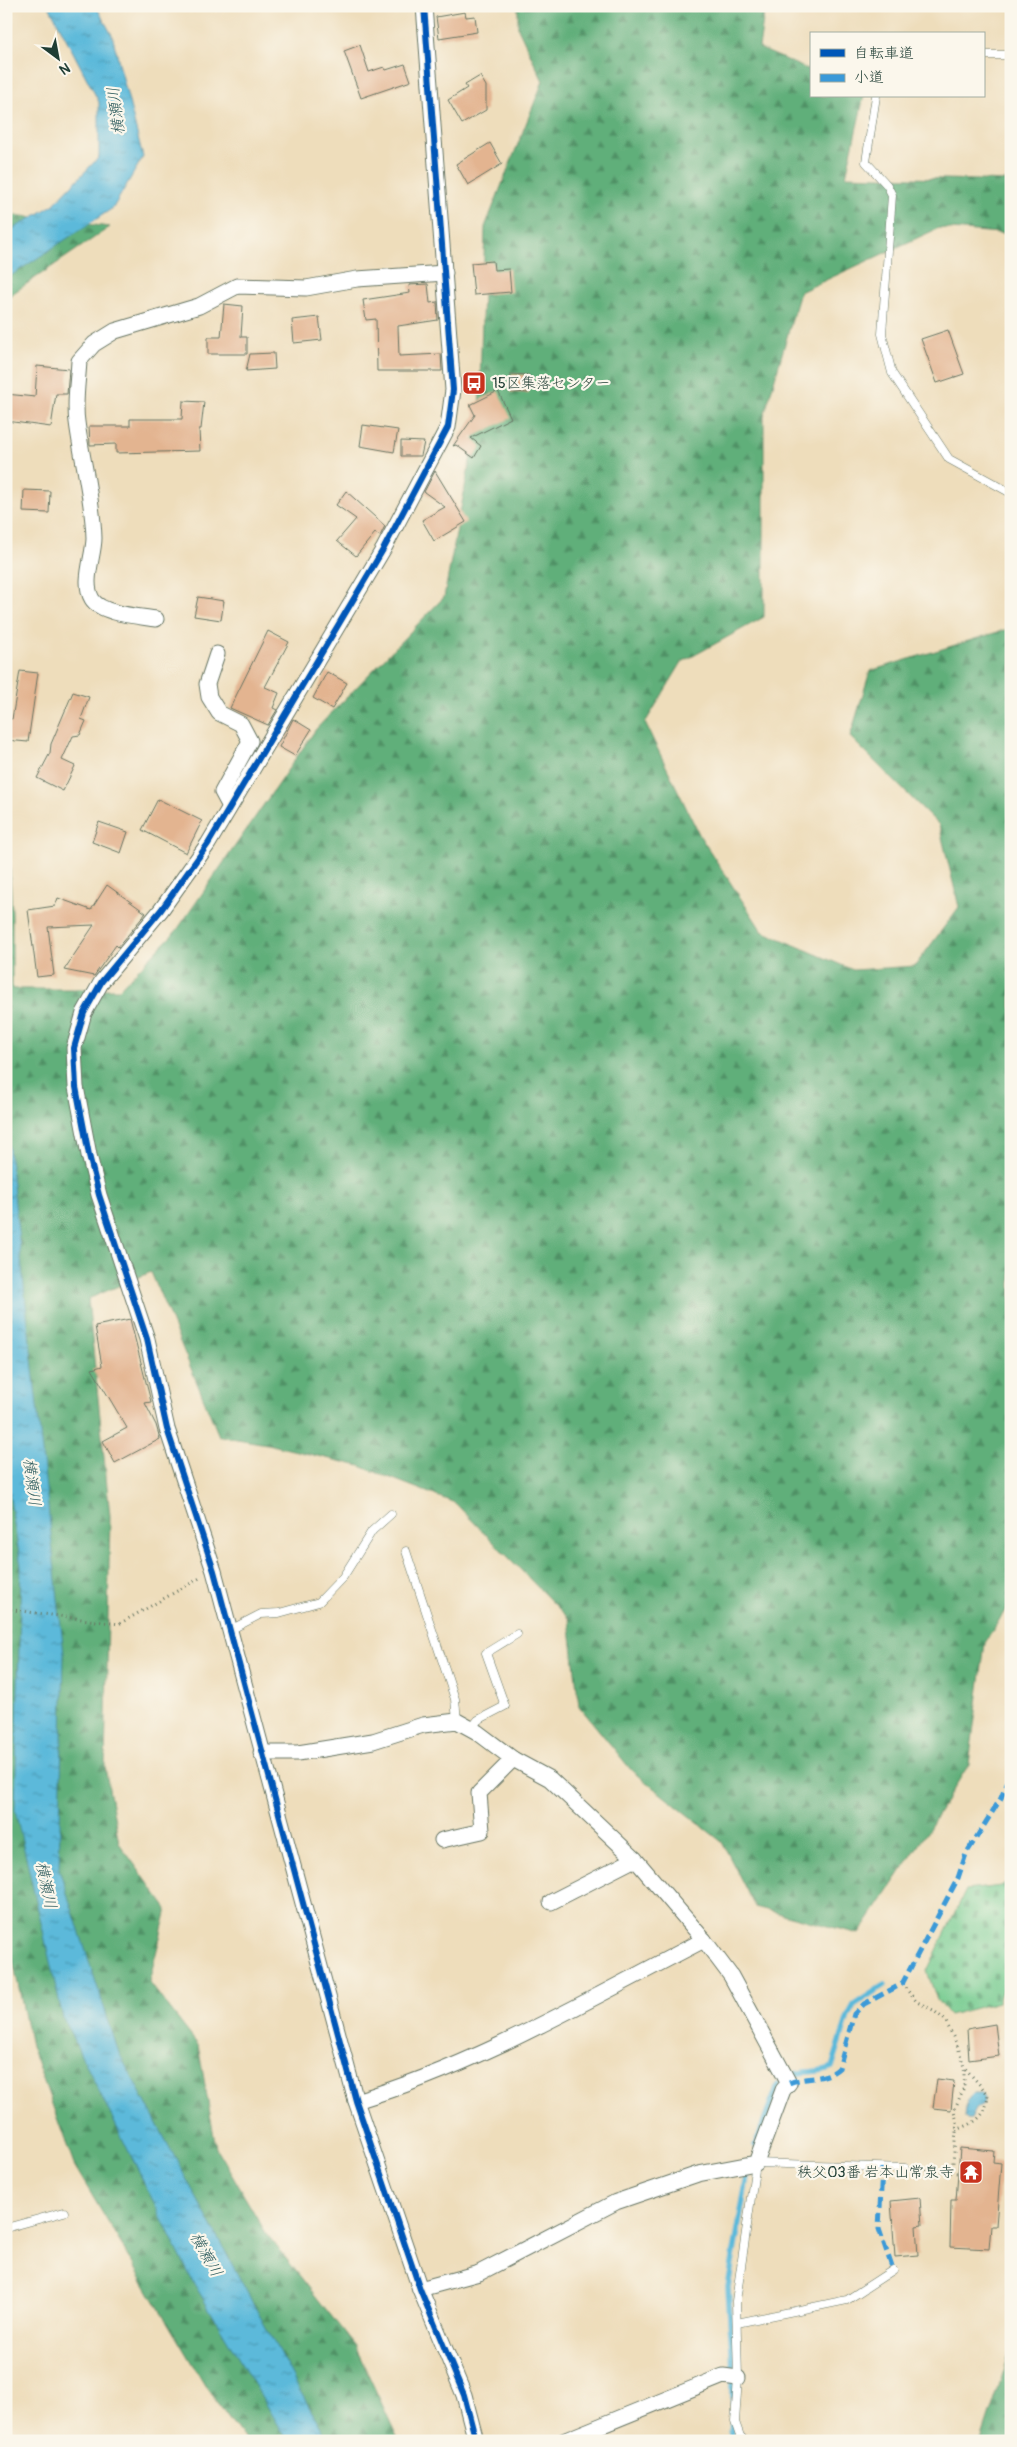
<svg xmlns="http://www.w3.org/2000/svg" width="1017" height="2447" font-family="Pangolin,'Klee One',sans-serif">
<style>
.forest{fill:url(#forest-firs);stroke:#407657}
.cemetery{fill:url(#cemetery-stones);stroke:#4a8462}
.water{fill:url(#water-ripples);stroke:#3d7b87}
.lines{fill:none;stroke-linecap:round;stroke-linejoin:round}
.stream{stroke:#5bb9da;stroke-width:5.5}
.building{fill:#e3b490}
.lane-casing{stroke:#677563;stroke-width:9}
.street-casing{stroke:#677563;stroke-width:17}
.path{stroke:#677563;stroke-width:3;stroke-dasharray:1 4;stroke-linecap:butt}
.lane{stroke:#fff;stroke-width:8}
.street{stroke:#fff;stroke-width:15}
.quiet{stroke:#3a99d8;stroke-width:5;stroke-dasharray:10 5;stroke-linecap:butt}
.cycleway-casing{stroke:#fbf7ec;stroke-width:9}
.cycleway{stroke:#0057b8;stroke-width:6}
.labels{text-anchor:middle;stroke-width:4.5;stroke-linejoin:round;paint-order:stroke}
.poi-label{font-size:15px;fill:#1f3d34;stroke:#fbf7ec;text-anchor:start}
.water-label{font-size:16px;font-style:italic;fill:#2e5c5e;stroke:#fbf7ec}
</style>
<defs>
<pattern id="forest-firs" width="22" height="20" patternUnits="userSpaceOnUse" patternTransform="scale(1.25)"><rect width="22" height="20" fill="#60af7a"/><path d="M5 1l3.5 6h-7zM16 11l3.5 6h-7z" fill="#4f9065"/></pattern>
<pattern id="cemetery-stones" width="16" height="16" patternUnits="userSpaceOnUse" patternTransform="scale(1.25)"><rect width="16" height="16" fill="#75cb8f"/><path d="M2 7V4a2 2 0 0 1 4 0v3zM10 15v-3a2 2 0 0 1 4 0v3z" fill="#5fa676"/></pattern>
<pattern id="water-ripples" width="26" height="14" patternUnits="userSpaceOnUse" patternTransform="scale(1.25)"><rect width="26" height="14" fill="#5bb9da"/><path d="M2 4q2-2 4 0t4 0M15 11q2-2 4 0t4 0" fill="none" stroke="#4b98b2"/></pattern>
</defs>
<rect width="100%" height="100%" fill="#fbf7ec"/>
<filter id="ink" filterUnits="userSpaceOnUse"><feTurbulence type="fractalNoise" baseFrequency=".02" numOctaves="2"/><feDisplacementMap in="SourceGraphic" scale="10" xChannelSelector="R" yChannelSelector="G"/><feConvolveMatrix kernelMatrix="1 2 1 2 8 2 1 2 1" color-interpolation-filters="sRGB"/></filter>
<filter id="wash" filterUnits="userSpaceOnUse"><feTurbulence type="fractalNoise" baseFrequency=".0096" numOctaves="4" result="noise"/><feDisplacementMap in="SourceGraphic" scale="20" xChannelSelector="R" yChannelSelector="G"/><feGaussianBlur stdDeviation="1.12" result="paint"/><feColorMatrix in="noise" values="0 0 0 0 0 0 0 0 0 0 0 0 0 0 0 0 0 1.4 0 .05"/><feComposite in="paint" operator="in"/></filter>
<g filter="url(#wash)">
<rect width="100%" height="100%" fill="#edb"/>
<g class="forest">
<path d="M518,6H765L759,48L811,71V96H864L846,176L1011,181V234L939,228L800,292L764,416V617L682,662L645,723L700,836L762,931L853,970L915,966L959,907L939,825L850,737L870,671L1011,628V1601L985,1643L969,1764L924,1837L859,1934L755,1907L722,1842L632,1771L579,1706L569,1619L455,1503L360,1466L267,1444L219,1436L151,1272L88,1299L110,1516L105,1767L119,1843L167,1909L149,1982L198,2045L216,2148L266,2233L355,2346L399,2441H246L207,2389L74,2165L31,2046L6,1927V795L12,913V989H119L177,930L316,729L444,597L479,414L485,227L543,81L518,28Z"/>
<path d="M6,214L110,227L6,298Z"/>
<path d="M1011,2349V2441H981Z"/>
</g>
<path class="cemetery" d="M1011,1879V1980L1004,1983L998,2002L949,2015L937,2000L927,1971L966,1890L1001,1886Z"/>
<g class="water">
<path d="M49,6H96L112,35L143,157L113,208L6,279V233L53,205L99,157V102Z"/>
<path d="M6,1120L64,1654L59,1869L119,2053L300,2391L329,2441H288L193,2282L63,2018L15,1810L21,1566L6,1475Z"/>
<path d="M974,2093H981L984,2099L983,2105L976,2109L971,2119H967L965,2117C966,2106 966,2100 974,2093Z"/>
</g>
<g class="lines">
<g class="stream">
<path d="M787,2078C801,2068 817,2075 832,2067L848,2016L854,2005L884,1985"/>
<path d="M755,2146L778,2085"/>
<path d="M733,2404V2368L728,2287L749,2165"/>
<path d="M733,2420L732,2434L737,2441"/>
</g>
</g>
<g id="blocks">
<g class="building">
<path d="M465,12L466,17L475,16L477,32L439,38L436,17Z"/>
<path d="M360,45L369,72L384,67L386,70L405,64L411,81L361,98L344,51Z"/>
<path d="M480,76L486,86V110L462,124L448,100L467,88L465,85Z"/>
<path d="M490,143L502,164L468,185L456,164Z"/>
<path d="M493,261L494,270L509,269L511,292L474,295L471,263Z"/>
<path d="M428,284L430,303L437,302L438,320L398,326L399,356L441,354L442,371H377L376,319L366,320L363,300L410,293L409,285Z"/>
<path d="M224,304L243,306L241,337H247V354H208V337H221Z"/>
<path d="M319,317L322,340L294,343L292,320Z"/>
<path d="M948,330L964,374L937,383L921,339Z"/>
<path d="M274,353L275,369L246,371L250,354Z"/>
<path d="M37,366L69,369L67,394H56L51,427L6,421V394L35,397Z"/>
<path d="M511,374L529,375L528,393L510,392Z"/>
<path d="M498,391L511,418L471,438L481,446L474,458L456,445L453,446L475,415L470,405Z"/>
<path d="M183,401L204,402L201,429H199L200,451L116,453V444L90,445L89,426H130V419H182Z"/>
<path d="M363,425L398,430L394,452L360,446Z"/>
<path d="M401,441L424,442L421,456H401Z"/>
<path d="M435,471L466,522L434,541L422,520L445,507L424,492Z"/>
<path d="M24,490L50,491L49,513L23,512Z"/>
<path d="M346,491L385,526L380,536L375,533L356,556L337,541L356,519L336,505Z"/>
<path d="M198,597L224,601L221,620L194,616Z"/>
<path d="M268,631L289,642L265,687L279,693L273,708L277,710L268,725L230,708Z"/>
<path d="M20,671L38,673L28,742L6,740L7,718L12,719Z"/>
<path d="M327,672L347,683L332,709L313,698Z"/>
<path d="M73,692L89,697L81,719L86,721L80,735L73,736L62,760L75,766L63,791L37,778L50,753L51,744Z"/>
<path d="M293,719L311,730L295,756L279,747Z"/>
<path d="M158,799L202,821L186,853L142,830Z"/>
<path d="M99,822L128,832L121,853L92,842Z"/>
<path d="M107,885L146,913L118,947L116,945L94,976L64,970L94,925L48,927L54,975L37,977L28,910L55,906L58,898L91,910Z"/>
<path d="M130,1319L151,1402L145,1403L156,1425L160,1439L115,1463L103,1441L127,1428L92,1369L102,1366L95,1326Z"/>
<path d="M995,2024L999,2056L969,2060L967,2029Z"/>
<path d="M937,2079L954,2081L951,2110L933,2108Z"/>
<path d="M960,2148L994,2151L993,2162L1001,2163L996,2226H991L989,2249L950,2247L951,2200H956Z"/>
<path d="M920,2198L922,2225L916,2226L918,2255L895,2257L891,2201Z"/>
</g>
</g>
</g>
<g filter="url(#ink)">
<use href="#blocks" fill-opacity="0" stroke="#677563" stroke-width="1"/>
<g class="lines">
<g class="lane-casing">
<g id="lane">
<path d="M983,55H1011"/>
<path d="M876,96L866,162L887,185L892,195L882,334L892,373L949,459L1011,493"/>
<path d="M406,1551L455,1699L457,1721"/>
<path d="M230,1630L261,1614L279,1613L319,1602L343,1577L372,1531L391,1514"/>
<path d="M471,1729L478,1720L505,1706L486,1653L517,1634"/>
<path d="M6,2228L64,2212"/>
<path d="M737,2323L847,2300L893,2270"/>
<path d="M745,2441L740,2436L735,2422L738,2378L736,2301L756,2163L905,2168"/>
</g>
</g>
<g class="street-casing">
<g id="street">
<path d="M424,6L453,390L448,427L384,548L208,844L161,910L102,981L84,1013L74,1048L76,1087L89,1155L99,1195L147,1339L167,1429L214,1571L356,2101L420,2289L464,2395L476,2441"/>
<path d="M156,619C138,616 101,614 92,599C82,582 94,556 94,538C93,499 82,461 77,422C74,402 78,381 79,361L94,344L115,331L199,306L237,286L306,288L357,279L445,273"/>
<path d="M217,654L207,684L209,697L219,713L241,724L250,741L222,792L229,805"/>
<path d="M261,1753H298L373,1741L423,1725L457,1721L477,1732L513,1759L550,1779L635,1859L704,1940L731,1976L789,2083L783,2090L756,2163L698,2174L616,2202L479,2273L420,2289"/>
<path d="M442,1840L482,1831L479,1793L513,1759"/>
<path d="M551,1902L635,1859"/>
<path d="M356,2101C478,2065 591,1998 704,1940"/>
<path d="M563,2441L723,2376L738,2378"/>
</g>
</g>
<g class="path">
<path d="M6,1609L119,1624L200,1578"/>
<path d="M902,1984L917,2002L933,2010L945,2020L958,2047L964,2067V2087L954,2111L957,2122L952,2172"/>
<path d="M956,2130C976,2123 987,2116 988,2094L964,2067"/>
<path d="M916,2169L958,2173"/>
</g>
<use href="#lane" class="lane"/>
<use href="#street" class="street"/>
<g class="quiet">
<path d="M789,2083C806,2076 825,2081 839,2068L854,2014L864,2004L902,1984L958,1878L966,1854L1001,1798L1011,1773"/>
<path d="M882,2168L879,2229L893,2270"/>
</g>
<g class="cycleway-casing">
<path id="cycleway" d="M424,6L453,390L448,427L384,548L208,844L161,910L102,981L84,1013L74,1048L76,1087L89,1155L99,1195L147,1339L167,1429L214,1571L356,2101L420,2289L464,2395L476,2441"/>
</g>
<use href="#cycleway" class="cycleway"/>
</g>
</g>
<defs>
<g id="bus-square" transform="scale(1.25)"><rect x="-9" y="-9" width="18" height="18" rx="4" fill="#c8321e" stroke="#fbf7ec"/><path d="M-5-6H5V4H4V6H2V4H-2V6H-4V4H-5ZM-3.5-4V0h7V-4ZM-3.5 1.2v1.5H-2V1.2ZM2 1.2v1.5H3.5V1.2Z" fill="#fff"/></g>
<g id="temple-square" transform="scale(1.25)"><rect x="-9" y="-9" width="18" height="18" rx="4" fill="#c8321e" stroke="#fbf7ec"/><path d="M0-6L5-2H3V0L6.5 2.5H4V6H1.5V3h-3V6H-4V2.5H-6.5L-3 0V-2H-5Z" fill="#fff"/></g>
</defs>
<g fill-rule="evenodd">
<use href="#bus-square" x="474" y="383"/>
<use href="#temple-square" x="971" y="2172"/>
</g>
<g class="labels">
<g class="poi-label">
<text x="492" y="388">15区集落センター</text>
<text x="954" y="2177" text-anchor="end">秩父03番 岩本山常泉寺</text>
</g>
<g class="water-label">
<text transform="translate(115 111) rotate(-97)" y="6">横瀬川</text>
<text transform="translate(33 1482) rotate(83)" y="6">横瀬川</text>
<text transform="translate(47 1885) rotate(78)" y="6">横瀬川</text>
<text transform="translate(207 2254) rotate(61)" y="6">横瀬川</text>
</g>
</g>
<rect width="1017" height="2447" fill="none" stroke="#fbf7ec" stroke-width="25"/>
<rect x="810" y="32" width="175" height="65" fill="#fbf7ec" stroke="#a3ada2"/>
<rect x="820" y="49" width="25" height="8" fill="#0057b8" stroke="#a3ada2"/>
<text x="854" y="58" font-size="15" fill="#1f3d34">自転車道</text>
<rect x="820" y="74" width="25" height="8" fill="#3a99d8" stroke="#a3ada2"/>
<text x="854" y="82" font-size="15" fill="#1f3d34">小道</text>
<g transform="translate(58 58) rotate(148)" stroke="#fbf7ec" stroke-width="4" paint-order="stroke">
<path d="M0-4L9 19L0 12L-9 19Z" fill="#1f3d34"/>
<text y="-8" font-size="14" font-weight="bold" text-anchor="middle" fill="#1f3d34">N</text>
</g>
</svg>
